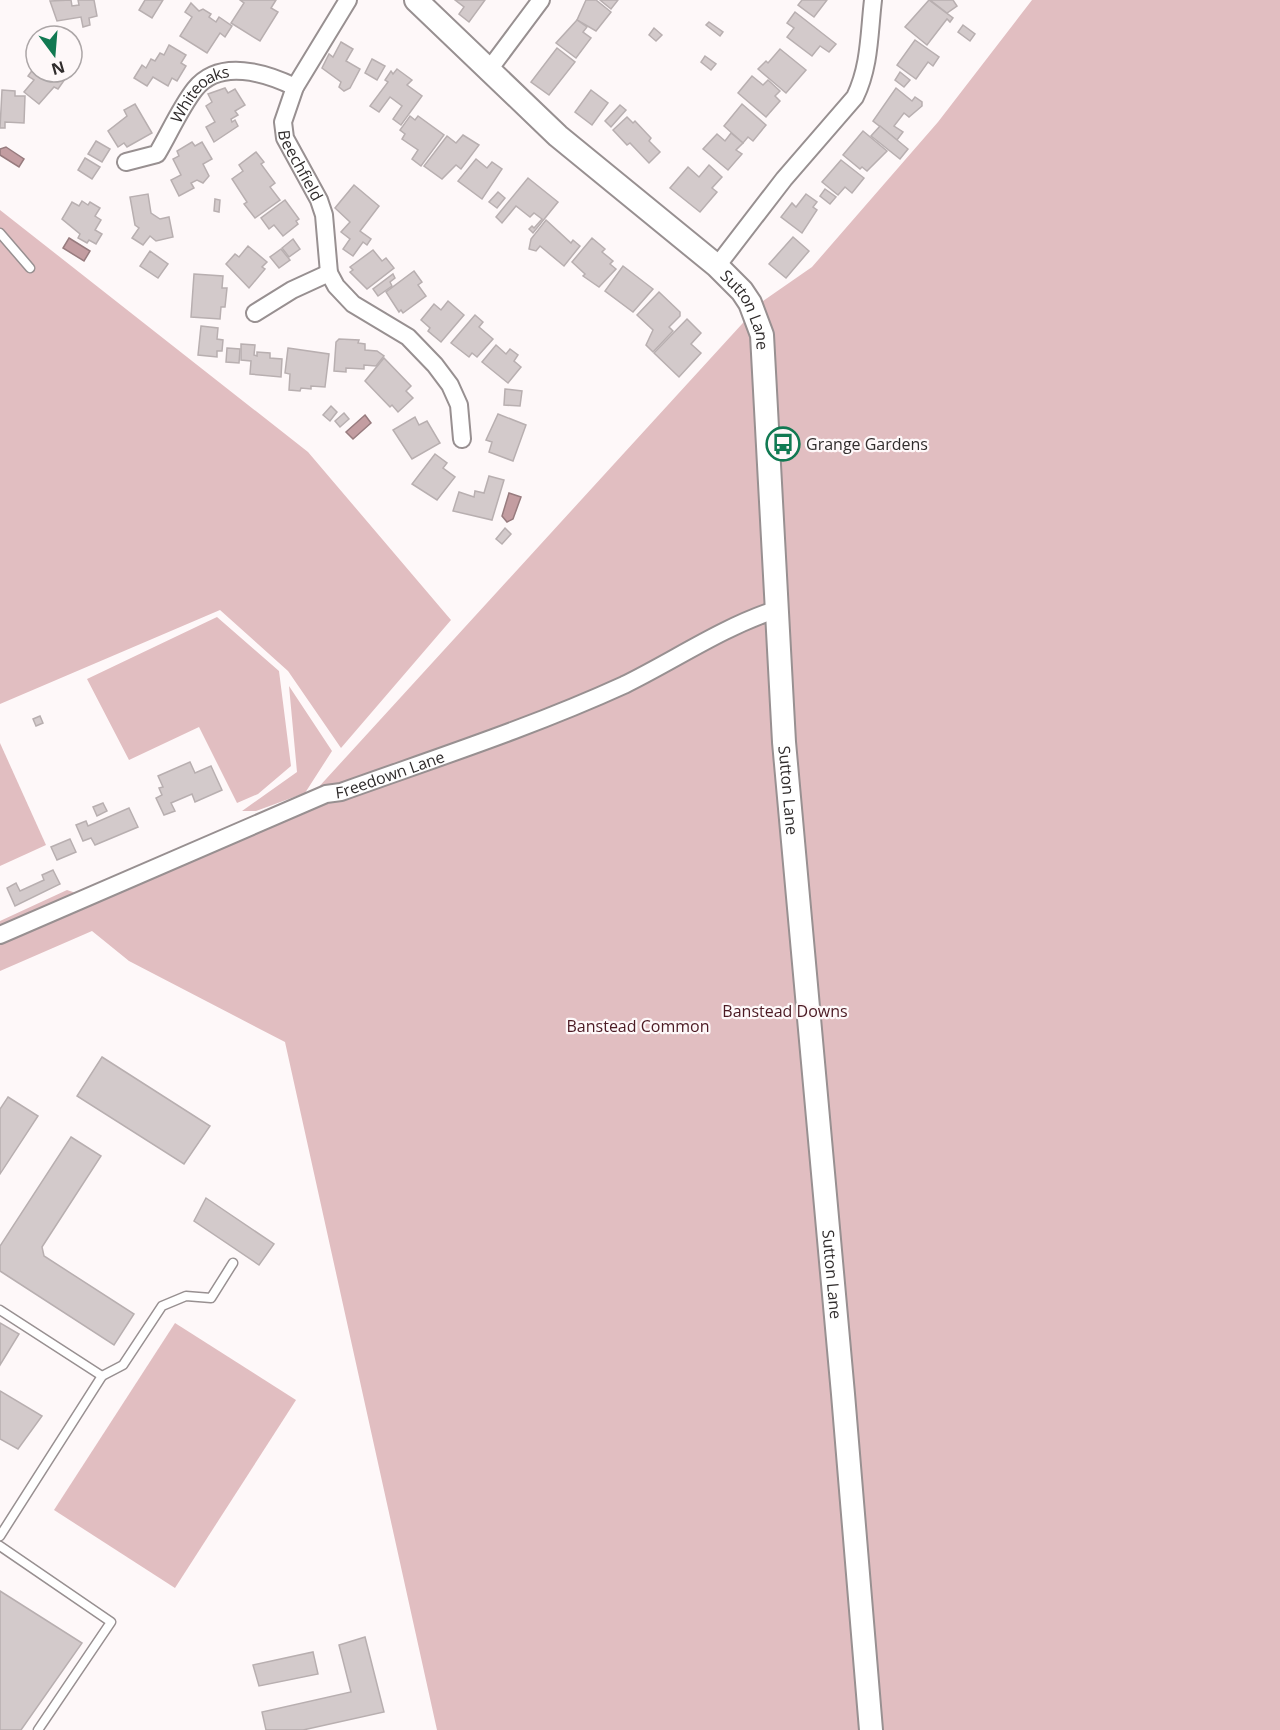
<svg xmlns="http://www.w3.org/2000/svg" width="1280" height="1730" font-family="'Open Sans',sans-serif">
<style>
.green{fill:#e1bec1}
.water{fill:#c39da1;stroke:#977b7e;stroke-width:1.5}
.building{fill:#d3cacb;stroke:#b8afb0;stroke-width:1.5}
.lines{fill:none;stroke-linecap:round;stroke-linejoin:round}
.lane-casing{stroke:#989091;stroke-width:11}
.street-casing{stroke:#989091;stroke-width:20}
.secondary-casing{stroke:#989091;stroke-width:26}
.lane{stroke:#fff;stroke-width:8}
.street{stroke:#fff;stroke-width:16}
.secondary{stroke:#fff;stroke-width:22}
.labels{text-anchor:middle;stroke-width:4.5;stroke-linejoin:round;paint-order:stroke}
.street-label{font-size:16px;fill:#302c2c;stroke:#fef8f9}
.poi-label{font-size:16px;fill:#302c2c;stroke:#fef8f9;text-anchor:start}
.park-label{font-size:16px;fill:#4b1a23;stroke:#fef8f9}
</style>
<rect width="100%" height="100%" fill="#fef8f9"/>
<g class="green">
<path d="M1032,0H1280V1730H437L285,1042L129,961L92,931L0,971V921L67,890L85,896L305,802L763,301L812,267L938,122Z"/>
<path d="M0,210L308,452L451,620L341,748L288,671L220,610L0,704Z"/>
<path d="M217,617L279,671L291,766L258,794L237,803L199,727L129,760L87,679Z"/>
<path d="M289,686L332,751L305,793L256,811H242L297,772Z"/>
<path d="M0,743L46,845L0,866Z"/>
<path d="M175,1323L296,1400L175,1588L54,1510Z"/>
</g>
<g class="water">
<path d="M6,147L24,159L19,167L0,155V149Z"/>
<path d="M69,238L90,251L84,261L63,248Z"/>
<path d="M365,415L371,423L353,439L346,432Z"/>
<path d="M509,493L521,497L513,519L507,522L502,516Z"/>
</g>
<g class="building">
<path d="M71,0L72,6L79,5L78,0H94L97,16L89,18L90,25L83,27L81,17L57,21L50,1Z"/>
<path d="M145,0H163L152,18L139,10Z"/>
<path d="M276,0L271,8L278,12L260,41L231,23L244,3L240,0Z"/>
<path d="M455,0H485L469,22L459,14L464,7Z"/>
<path d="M586,0H596L611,12L596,31L577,20Z"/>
<path d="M600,0H618L611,9Z"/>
<path d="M802,0H827L814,17L798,5Z"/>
<path d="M929,0L953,18L950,22L947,19L927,45L905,27Z"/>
<path d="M930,0H953L957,6L947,13Z"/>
<path d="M191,3L199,11L203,9L211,14L209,17L216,22L219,17L232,26L225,37L220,33L207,53L180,36L192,17L185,12Z"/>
<path d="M795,12L836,44L829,52L820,46L812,56L787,37L794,28L787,23Z"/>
<path d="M577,20L587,27L583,32L591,38L576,58L556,43Z"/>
<path d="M709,22L723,32L720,36L706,25Z"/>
<path d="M963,25L975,34L970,41L958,32Z"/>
<path d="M654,28L662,35L656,41L649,35Z"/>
<path d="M915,40L939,57L933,66L928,62L916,79L897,65Z"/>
<path d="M341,42L353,49L346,61L360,69L350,88L344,91L339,87L341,82L322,68L329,54L333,57Z"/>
<path d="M169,45L186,55L181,63L186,66L177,81L172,78L168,86L153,77L147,86L134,78L142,65L146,68L151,59L155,61L160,53L164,55Z"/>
<path d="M557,48L575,62L549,95L531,82Z"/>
<path d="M780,49L806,70L786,93L758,69L766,61L768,63Z"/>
<path d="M705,56L716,64L711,70L701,62Z"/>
<path d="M372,59L385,66L377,80L365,73Z"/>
<path d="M36,65V72H70L58,89L54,87L39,104L24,92L34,80L28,76Z"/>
<path d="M397,69L412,80L407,85L422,96L401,125L393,119L402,106L390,97L379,112L370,106L388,82L385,80L391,71L393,74Z"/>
<path d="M900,72L910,80L904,87L895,80Z"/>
<path d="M752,76L763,85L768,80L780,91L775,96L780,101L766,117L738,93Z"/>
<path d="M225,88L228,93L235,89L245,105L235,111L238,115L231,119L232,122L235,120L238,126L214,142L206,127L215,122L206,106L212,102L208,94Z"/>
<path d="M896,88L912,101L915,97L922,102V106L909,117L904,113L894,126L903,132L897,140L873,121Z"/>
<path d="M2,90L15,91V96H25L24,123L5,122V128H0Z"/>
<path d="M591,90L608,103L592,125L575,112Z"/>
<path d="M135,104L152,133L127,147L124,143L118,147L108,131L127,116L124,110Z"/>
<path d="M742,104L766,125L753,141L748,137L743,143L724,126Z"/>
<path d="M620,105L626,110L611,127L605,121Z"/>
<path d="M410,116L415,120L418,116L444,135L421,166L412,159L418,150L402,139L405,134L400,130Z"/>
<path d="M627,117L633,123L635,121L651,138L649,141L660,152L649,163L630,143L627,145L613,130Z"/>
<path d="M880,126L908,149L900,159L871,136Z"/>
<path d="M863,131L887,151L867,171L862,167L860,169L843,155Z"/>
<path d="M731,133L743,143L736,150L742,154L728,170L703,149L717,134L725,141Z"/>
<path d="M463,135L479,145L461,169L456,165L442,179L424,166L447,136L456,143Z"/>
<path d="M96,141L110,149L102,162L88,154Z"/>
<path d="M192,142L195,146L202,142L212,159L203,164L209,176L203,183L197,180L191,183L194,188L179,196L171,180L181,175L173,159L179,156L177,151Z"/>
<path d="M256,152L264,162L261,164L275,183L270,187L280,200L255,218L244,204L247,202L232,179L243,171L239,165Z"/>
<path d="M85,158L100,167L92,179L78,170Z"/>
<path d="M476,159L487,168L492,162L502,169L482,199L458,181Z"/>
<path d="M841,160L864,178L852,193L845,187L838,195L822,182Z"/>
<path d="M709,165L722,177L712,188L717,192L700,212L670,188L688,167L699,177Z"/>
<path d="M528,178L558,202L533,233L529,229L532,226L534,228L542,219L534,213L530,217L516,206L502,223L496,217Z"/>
<path d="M354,185L379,206L360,231L371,239L367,245L363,242L353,256L343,249L350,239L341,232L350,222L335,208Z"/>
<path d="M825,189L836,197L830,204L820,196Z"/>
<path d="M498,192L505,198L497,208L489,202Z"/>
<path d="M148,194L151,213L160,219L169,217L173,237L156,241L150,236L143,245L132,238L139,228L135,225L130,197Z"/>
<path d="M806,194L817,202L813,207L817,210L802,233L781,217L792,203L796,207Z"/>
<path d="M215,199L220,200L219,212L214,211Z"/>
<path d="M285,200L299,219L296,221L298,224L283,236L274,225L269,229L261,218Z"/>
<path d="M82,201L88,205L90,202L100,208L95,216L101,220L95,230L102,234L96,244L89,240L87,243L78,238L80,234L62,219L72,202L79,206Z"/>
<path d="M546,220L571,243L573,240L580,246L564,266L540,246L536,251L529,249L531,239Z"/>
<path d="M793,237L809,251L786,278L769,264Z"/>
<path d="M592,238L605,249L602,252L613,261L610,264L616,269L599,287L583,276L585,274L572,262Z"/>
<path d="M293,239L300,249L289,257L282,248Z"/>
<path d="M248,246L267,262L262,267L265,269L249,288L226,264L235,254L239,257Z"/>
<path d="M281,249L290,260L279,268L270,257Z"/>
<path d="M373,250L382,261L386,258L394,268L367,289L350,272L353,270L350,267Z"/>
<path d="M150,251L168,264L158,278L140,266Z"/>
<path d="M623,266L653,289L633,312L605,291Z"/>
<path d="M414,271L422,282L418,285L426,296L403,313L401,310L399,312L386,292Z"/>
<path d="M194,274L223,276L222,288H227L225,307H221L220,319L191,317Z"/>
<path d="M393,274L395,278L390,282L392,286L378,296L373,289Z"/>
<path d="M659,292L680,312V316L669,327L673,331L653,352L646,345L653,330L637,315Z"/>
<path d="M448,301L464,315L441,342L428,331L430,328L421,320L434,304L441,310Z"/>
<path d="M475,315L483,322L479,327L493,339L477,357L472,353L469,357L451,343Z"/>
<path d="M687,319L701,333L691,344L701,353L679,377L654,353Z"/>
<path d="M201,326L218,328L217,339L223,340L222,351H217V357L198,355Z"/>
<path d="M339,339L359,340L358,343L365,344V350L377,351L384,356L376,366L364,365V369L346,368V372L334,371L336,342Z"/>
<path d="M241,344L255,345L254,355L257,356V352L270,353V358L282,359L281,377L250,374L251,361L241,360Z"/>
<path d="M496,345L506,354L510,349L518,355L514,361L521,367L508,383L482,362Z"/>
<path d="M227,348L240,349L239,363L226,362Z"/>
<path d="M288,348L329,354L325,387L311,386V389L301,388L300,391L289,390L290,374L285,373Z"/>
<path d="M384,358L411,386L406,391L413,398L398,412L392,405L390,407L365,381Z"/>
<path d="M505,389L522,391L520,406L504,405Z"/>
<path d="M331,406L337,412L330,421L323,415Z"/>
<path d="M344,413L349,419L340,427L335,421Z"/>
<path d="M498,414L526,425L513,461L489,452L492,442L486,440Z"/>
<path d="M415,417L419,425L427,421L440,443L412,459L393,430Z"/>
<path d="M435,454L447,463L443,468L455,477L437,500L412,484Z"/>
<path d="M489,476L504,480L492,520L453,511L459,492L474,497L475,491L484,493Z"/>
<path d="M505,528L511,534L502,544L496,539Z"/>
<path d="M40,716L43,723L36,726L33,719Z"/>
<path d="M190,762L195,773L211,766L222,790L195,802L192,794L171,803L175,811L164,815L156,798L162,795L159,788L163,787L158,776Z"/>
<path d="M103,803L107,811L97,816L93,807Z"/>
<path d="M129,808L138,827L95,845L91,838L83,841L76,825L86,821L88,826Z"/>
<path d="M70,839L76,852L57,860L51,847Z"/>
<path d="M53,870L60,884L15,906L7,888L16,883L20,891L44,880L42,875Z"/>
<path d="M102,1057L210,1126L184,1164L77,1096Z"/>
<path d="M8,1097L38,1116L0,1174V1109Z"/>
<path d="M71,1137L101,1156L42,1247L44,1256L134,1314L114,1345L0,1271V1246Z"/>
<path d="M206,1198L274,1244L259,1265L194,1221Z"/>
<path d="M0,1323L19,1334L0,1365Z"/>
<path d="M0,1391L42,1416L18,1449L0,1439Z"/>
<path d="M0,1591L82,1643L21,1730H0Z"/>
<path d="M365,1637L384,1712L303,1730H266L262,1712L351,1692L339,1645Z"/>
<path d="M313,1652L318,1674L259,1686L253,1665Z"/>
</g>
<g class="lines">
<g class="lane-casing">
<g id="lane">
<path d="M0,233L30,268"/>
<path d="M0,1310L102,1376"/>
<path d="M0,1536L102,1376L123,1365L162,1306L186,1296L211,1298L233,1263"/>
<path d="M0,1546L111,1622L38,1730"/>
</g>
</g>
<g class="street-casing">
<g id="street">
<path id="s1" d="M348,0L295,87L283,122L285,138L319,200L324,215L329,273L336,286L353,304L408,337L435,365L450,385L459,405L462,439"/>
<path d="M488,71L541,0"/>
<path id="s2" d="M126,162L157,154C169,134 180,108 195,89C220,58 266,73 295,87"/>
<path d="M717,266L784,179L855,97C870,66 869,34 873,0"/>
<path d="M255,313L292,290L329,273"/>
<path id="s3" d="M0,935L326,794L341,792C436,758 532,727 624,685C675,660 721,628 775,610"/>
</g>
</g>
<g class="secondary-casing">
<g id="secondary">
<path id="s4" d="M416,0L558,136L717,266L742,291L750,303L762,335L784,742L843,1394L871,1730"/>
</g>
</g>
<use href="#lane" class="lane"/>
<use href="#street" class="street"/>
<use href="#secondary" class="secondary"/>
</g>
<defs>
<g id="bus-ring" transform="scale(1.725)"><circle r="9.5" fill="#fef8f9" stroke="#117952" stroke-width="1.5"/><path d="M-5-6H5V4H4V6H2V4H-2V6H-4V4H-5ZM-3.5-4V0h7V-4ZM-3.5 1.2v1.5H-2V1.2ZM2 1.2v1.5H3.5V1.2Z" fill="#117952"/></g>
</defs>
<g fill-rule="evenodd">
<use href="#bus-ring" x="783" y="444"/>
</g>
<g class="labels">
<g class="street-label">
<text dy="6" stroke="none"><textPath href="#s2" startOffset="108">Whiteoaks</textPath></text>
<text dy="6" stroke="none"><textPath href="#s1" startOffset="186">Beechfield</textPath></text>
<text dy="6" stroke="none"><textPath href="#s4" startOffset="456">Sutton Lane</textPath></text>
<text dy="6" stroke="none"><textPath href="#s3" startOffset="422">Freedown Lane</textPath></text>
<text dy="6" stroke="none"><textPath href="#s4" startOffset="942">Sutton Lane</textPath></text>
<text dy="6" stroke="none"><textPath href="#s4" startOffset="1428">Sutton Lane</textPath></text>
</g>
<g class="poi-label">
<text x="806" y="450">Grange Gardens</text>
</g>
<g class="park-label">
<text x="785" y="1017">Banstead Downs</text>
<text x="638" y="1032">Banstead Common</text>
</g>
</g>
<g transform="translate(54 54) rotate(164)"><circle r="28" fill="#fef8f9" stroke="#aca6a7" stroke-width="1.5"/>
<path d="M0-4.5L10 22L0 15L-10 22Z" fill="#117952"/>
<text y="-9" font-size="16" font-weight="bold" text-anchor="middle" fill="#302c2c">N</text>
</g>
</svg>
